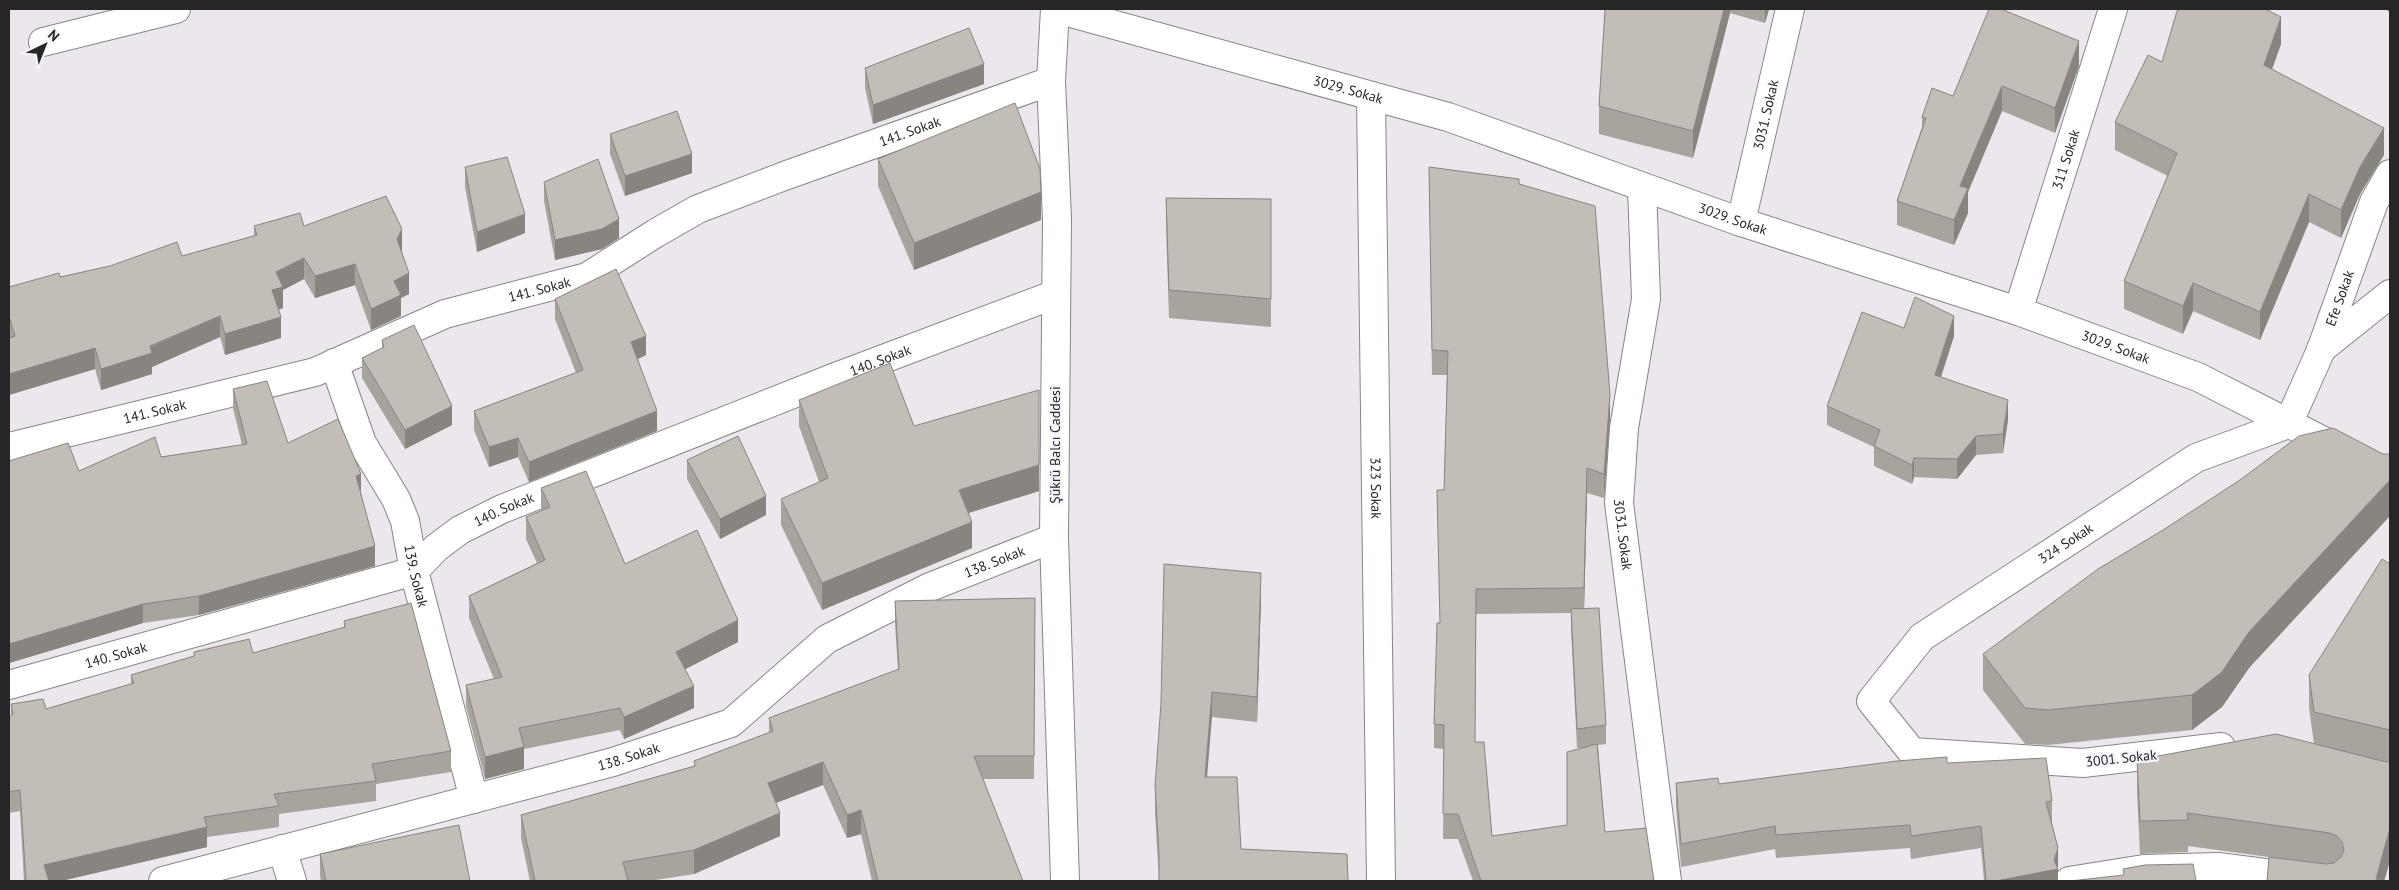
<svg xmlns="http://www.w3.org/2000/svg" width="2399" height="890" font-family="'PT Sans',sans-serif">
<style>
.lines{fill:none;stroke-linecap:round;stroke-linejoin:round}
.minor-casing{stroke:#88848a;stroke-width:30}
.minor{stroke:#fff;stroke-width:28}
.wall{fill:#a7a39d;fill-rule:evenodd}
.shaded-wall{fill:#888480}
.building{fill:#c2bdb7;stroke:#888480}
.labels{text-anchor:middle;stroke-width:4.5;stroke-linejoin:round;paint-order:stroke}
.street-label{font-size:14px;fill:#262527;stroke:#f9f4fb}
</style>
<rect width="100%" height="100%" fill="#ebe7ed"/>
<g class="lines">
<g class="minor-casing">
<g id="minor">
<path d="M1055,9L1051,81L1057,219L1054,538L1065,881"/>
<path id="s1" d="M1057,9L1448,117L1741,222L2018,311L2198,377L2390,475"/>
<path d="M43,42L176,9"/>
<path id="s2" d="M1371,96L1381,881"/>
<path id="s3" d="M1642,187L1646,299L1624,428L1619,503L1667,881"/>
<path id="s4" d="M1741,222L1790,9"/>
<path id="s5" d="M2018,311L2113,9"/>
<path d="M2321,349L2390,294"/>
<path id="s6" d="M334,363L362,443L396,499L405,521L414,571L474,799"/>
<path id="s7" d="M9,447L315,372L445,314L587,277L656,233L698,209L787,175L1051,81"/>
<path id="s8" d="M9,685L414,571L436,548L460,530L502,509L833,378L1056,294"/>
<path id="s9" d="M2221,747L2083,763L1912,752L1871,701L1922,637L2196,458L2288,424L2321,350L2374,202L2390,174"/>
<path d="M282,849L292,881"/>
<path id="s10" d="M163,881L613,762L731,723L827,639L930,587L1054,538"/>
<path d="M2069,881L2144,869L2218,867L2328,881"/>
</g>
</g>
<use href="#minor" class="minor"/>
</g>
<g class="wall">
<path d="M1605,9H1769L1765,23L1730,13L1693,158L1599,134V106Z"/>
<path d="M2385,9H2390V13Z"/>
<path d="M2281,44L2272,69L2384,155L2360,194L2341,238L2309,222L2260,340L2193,311L2183,334L2124,309V281L2168,176L2115,150V122L2162,62Z"/>
<path d="M2079,66L2055,133L2002,111L1968,192V213L1954,245L1897,225V201L1922,127V117L1953,96Z"/>
<path d="M865,68L984,84L873,124L865,88Z"/>
<path d="M610,134L692,173L625,196L610,154Z"/>
<path d="M878,159L1041,220L914,270L878,186Z"/>
<path d="M465,167L525,233L477,252L465,187Z"/>
<path d="M1429,167L1519,184L1610,420L1604,498L1587,493L1584,609L1606,725V744L1598,745L1605,832L1654,881H1473L1458,839H1443L1444,749L1434,748V724L1440,623L1437,490H1444L1447,375H1432ZM1571,613V629L1577,748H1582L1567,825L1492,836L1475,742L1476,614Z"/>
<path d="M544,182L619,238L602,249L555,260L544,201Z"/>
<path d="M1166,198L1271,199V327L1169,318L1166,226Z"/>
<path d="M254,226H304L402,250L401,251L409,294L401,298V316L371,330L355,285L315,298L304,279L283,290V308L279,309L281,338L225,355L220,337L152,367V374L101,390L95,369L9,395V287L182,256L254,236Z"/>
<path d="M555,299L646,355L638,359L657,431L529,482L518,457L489,467L474,430V411L576,373L555,319Z"/>
<path d="M1904,328L1954,336L1941,377L2008,420L2003,453L1976,455L1957,479L1914,477L1912,484L1874,466V447L1827,425V406Z"/>
<path d="M382,340L452,425L405,449L362,378V358L382,348Z"/>
<path d="M233,389L288,443L361,493L375,566L199,615L143,623L9,663V461L79,471L161,457L242,445L233,408Z"/>
<path d="M799,400L914,426L1039,491L968,513L972,548L822,610L781,525V499L819,482L799,426Z"/>
<path d="M2383,454L2249,668L2222,707L2192,730L2048,745L2025,744L1983,690V654Z"/>
<path d="M687,460L766,515L720,539L687,479Z"/>
<path d="M541,488L625,564L738,642L685,669L694,708L624,739L620,730L524,749V769L485,779L466,706V685L494,679L469,618V596L537,563L526,539V517L541,511Z"/>
<path d="M2390,564V861L2384,881H2267L2269,857L2188,846V852L2140,854L2137,793V760L2314,744L2309,708V675Z"/>
<path d="M1035,598L1034,779H983L1023,881H872L861,834L847,838L823,785L776,803L780,836L694,874L649,881H530L521,838V815L694,766V761L769,733V718L898,670L895,624V601Z"/>
<path d="M1261,599L1257,722L1212,717L1159,881L1155,812V786Z"/>
<path d="M344,621L451,751V772L376,784V801L279,814V827L207,837V847L61,881H24L20,811L9,813V717L11,716V704L46,709L131,684V675L194,656V652L253,653L344,628Z"/>
<path d="M1947,763L2052,801V824L2058,848V881H1984L1981,848L1911,859L1910,848L1776,858L1775,849L1681,867L1676,806V783L1719,784Z"/>
<path d="M320,854L470,881H321L320,877Z"/>
</g>
<g class="shaded-wall">
<path d="M1724,9H1730V13L1693,158V131Z"/>
<path d="M1765,9H1769L1765,23Z"/>
<path d="M2281,17V44L2264,92V65Z"/>
<path d="M2079,41V66L2055,133V108Z"/>
<path d="M984,64V84L873,124V105Z"/>
<path d="M2002,86V111L1968,192V213L1954,245V220L1960,186Z"/>
<path d="M2384,128V155L2360,194L2341,238V210L2360,167Z"/>
<path d="M692,154V173L625,196V176Z"/>
<path d="M1041,192V220L914,270V243Z"/>
<path d="M2309,194V222L2260,340V312Z"/>
<path d="M525,214V233L477,252V232Z"/>
<path d="M619,219V238L602,249L555,260V240Z"/>
<path d="M402,229V250L397,260V239Z"/>
<path d="M304,258V279L283,290V308L272,312V290L276,272Z"/>
<path d="M355,264V285L315,298V276Z"/>
<path d="M409,273V294L401,298V316L371,330V309L394,281Z"/>
<path d="M2193,283V311L2183,334V306Z"/>
<path d="M220,316V337L152,367V374L101,390V369Z"/>
<path d="M1954,316V336L1935,395V375Z"/>
<path d="M281,317V338L225,355V334Z"/>
<path d="M646,336V355L631,362V342Z"/>
<path d="M95,348V369L9,395V374Z"/>
<path d="M1610,395V420L1604,498V474Z"/>
<path d="M2008,400V420L2003,453V434Z"/>
<path d="M452,406V425L405,449V430Z"/>
<path d="M657,411V431L529,482V462Z"/>
<path d="M1039,416V491L959,516V490Z"/>
<path d="M1976,436V455L1957,479V459Z"/>
<path d="M518,438V457L489,467V447Z"/>
<path d="M1914,458V477L1912,484V465Z"/>
<path d="M1587,468V493L1584,612V588Z"/>
<path d="M361,474V493L356,476Z"/>
<path d="M2390,480V516L2249,668L2222,707L2192,730V695L2249,632Z"/>
<path d="M766,496V515L720,539V519Z"/>
<path d="M972,522V548L822,610V583Z"/>
<path d="M375,546V566L199,615V596Z"/>
<path d="M1261,573V599L1257,722V697Z"/>
<path d="M143,604V623L9,663V644Z"/>
<path d="M738,620V642L676,674V652Z"/>
<path d="M694,686V708L624,739V717Z"/>
<path d="M1212,692V717L1205,802V777Z"/>
<path d="M524,747V769L485,779V757Z"/>
<path d="M823,762V785L768,806V783Z"/>
<path d="M861,810V834L847,838V815Z"/>
<path d="M780,813V836L694,874V850Z"/>
<path d="M207,827V847L61,881H44V865Z"/>
<path d="M2390,828V861L2384,881H2376Z"/>
<path d="M2058,848V881H1996L2054,860Z"/>
</g>
<g class="building">
<path d="M1605,9H1724L1693,131L1599,106Z"/>
<path d="M1989,9H2001L2079,41L2055,108L2002,86L1960,186L1968,188L1954,220L1897,201L1926,118L1922,117L1932,88L1953,96Z"/>
<path d="M2180,9H2265L2281,17L2264,65L2384,128L2360,167L2341,210L2309,194L2260,312L2193,283L2183,306L2124,281L2177,153L2115,122L2148,55L2162,62L2177,11Z"/>
<path d="M969,28L984,64L873,105L865,68Z"/>
<path d="M1015,103L1040,169L1041,192L914,243L878,159Z"/>
<path d="M677,111L692,154L625,176L610,134Z"/>
<path d="M507,157L525,214L477,232L465,167Z"/>
<path d="M598,159L619,219L602,229L555,240L544,182Z"/>
<path d="M1429,167L1519,179V184L1595,206L1610,395L1604,474L1587,468L1584,588L1476,589L1475,742H1484L1492,836L1567,825V752L1597,744L1605,832L1646,828L1654,881H1481L1458,814H1443L1444,725L1434,724L1437,623H1440L1437,490H1444L1448,351L1432,350Z"/>
<path d="M386,196L402,229L397,239L409,273L394,281L401,295L371,309L355,264L315,276L304,258L276,272L283,287L272,290L281,317L225,334L220,316L150,346L152,353L101,369L95,348L9,374V338L15,336L9,316V287L59,273L60,277L110,266L177,242L182,256L257,235L254,226L300,213L304,226Z"/>
<path d="M1166,198L1271,199V299L1169,290Z"/>
<path d="M616,269L646,336L631,342L657,411L529,462L518,438L489,447L474,411L583,370L555,299Z"/>
<path d="M1915,297L1954,316L1935,375L2008,400L2003,434L1976,436L1957,459L1914,458L1912,465L1874,446L1880,430L1827,406L1862,312L1904,328Z"/>
<path d="M414,325L452,406L405,430L362,358L384,347L382,340Z"/>
<path d="M890,363L914,426L1039,390V465L959,490L972,522L822,583L781,499L828,478L799,400Z"/>
<path d="M267,381L288,443L338,419L361,474L356,476L375,546L199,596L143,604L9,644V461L68,443L79,471L155,437L161,457L247,444L233,389Z"/>
<path d="M2333,428L2383,454H2390V480L2249,632L2222,672L2192,695L2048,710L2025,708L1983,654L2098,569L2163,530L2240,480L2299,436Z"/>
<path d="M738,436L766,496L720,519L687,460Z"/>
<path d="M586,471L625,564L697,530L738,620L676,652L694,686L624,717L620,708L519,728L524,747L485,757L466,685L502,677L469,596L545,560L526,517L550,507L541,488Z"/>
<path d="M2382,559L2390,564V730L2314,712L2309,675Z"/>
<path d="M1164,564L1261,573L1257,697L1212,692L1205,777H1237L1241,849L1347,854L1348,881H1159V854L1155,786L1161,703Z"/>
<path d="M1035,598L1034,756H974L1023,881H878L861,810L847,815L823,762L768,783L780,813L694,850L623,862L628,881H535L521,815L695,766L694,761L773,731L769,718L899,669L895,601Z"/>
<path d="M411,603L451,751L372,764L376,781L274,794L279,806L204,817L207,827L44,865L49,881H26L20,790L9,792V717L13,714L11,704L43,699L46,709L134,683L131,675L194,656V652L249,639L253,653L345,627L344,621Z"/>
<path d="M1599,608L1606,725L1577,729L1571,609Z"/>
<path d="M2276,734L2386,762L2390,761V828L2376,879L2383,880V881H2267L2269,857L2326,864L2334,863L2341,857L2344,850L2342,842L2337,836L2330,833L2187,813L2188,820L2140,821L2137,760Z"/>
<path d="M1947,757V763L2046,758L2052,801L2046,802L2058,848L2054,860L2058,869L1996,881H1986L1981,826L1911,836L1910,825L1776,835L1775,826L1681,844L1676,783L1718,778L1719,784L1897,761Z"/>
<path d="M459,825L470,881H326L320,854Z"/>
<path d="M2193,864L2196,881H2070L2124,875L2123,869L2145,865Z"/>
</g>
<g class="labels">
<g class="street-label">
<text dy="5" stroke="none"><textPath href="#s1" startOffset="302">3029. Sokak</textPath></text>
<text dy="5" stroke="none"><textPath href="#s4" startOffset="110">3031. Sokak</textPath></text>
<text dy="5" stroke="none"><textPath href="#s7" startOffset="960">141. Sokak</textPath></text>
<text dy="5" stroke="none"><textPath href="#s5" startOffset="159">311 Sokak</textPath></text>
<text dy="5" stroke="none"><textPath href="#s1" startOffset="708">3029. Sokak</textPath></text>
<text dy="5" stroke="none"><textPath href="#s7" startOffset="555">141. Sokak</textPath></text>
<text dy="5" stroke="none"><textPath href="#s9" startOffset="1019">Efe Sokak</textPath></text>
<text dy="5" stroke="none"><textPath href="#s1" startOffset="1112">3029. Sokak</textPath></text>
<text dy="5" stroke="none"><textPath href="#s8" startOffset="936">140. Sokak</textPath></text>
<text dy="5" stroke="none"><textPath href="#s7" startOffset="150">141. Sokak</textPath></text>
<text transform="translate(1055 445) rotate(-90)" y="5">Şükrü Balcı Caddesi</text>
<text dy="5" stroke="none"><textPath href="#s2" startOffset="392">323 Sokak</textPath></text>
<text dy="5" stroke="none"><textPath href="#s8" startOffset="531">140. Sokak</textPath></text>
<text dy="5" stroke="none"><textPath href="#s3" startOffset="350">3031. Sokak</textPath></text>
<text dy="5" stroke="none"><textPath href="#s9" startOffset="629">324 Sokak</textPath></text>
<text dy="5" stroke="none"><textPath href="#s10" startOffset="902">138. Sokak</textPath></text>
<text dy="5" stroke="none"><textPath href="#s6" startOffset="230">139. Sokak</textPath></text>
<text dy="5" stroke="none"><textPath href="#s8" startOffset="111">140. Sokak</textPath></text>
<text dy="5" stroke="none"><textPath href="#s10" startOffset="482">138. Sokak</textPath></text>
<text transform="translate(2121 758) rotate(-6)" y="5">3001. Sokak</text>
</g>
</g>
<rect width="2399" height="890" fill="none" stroke="#262527" stroke-width="20"/>
<g transform="translate(45 45) rotate(43)" stroke="#f9f4fb" stroke-width="4" paint-order="stroke">
<path d="M0-4L9 19L0 12L-9 19Z" fill="#262527"/>
<text y="-8" font-size="14" font-weight="bold" text-anchor="middle" fill="#262527">N</text>
</g>
</svg>
